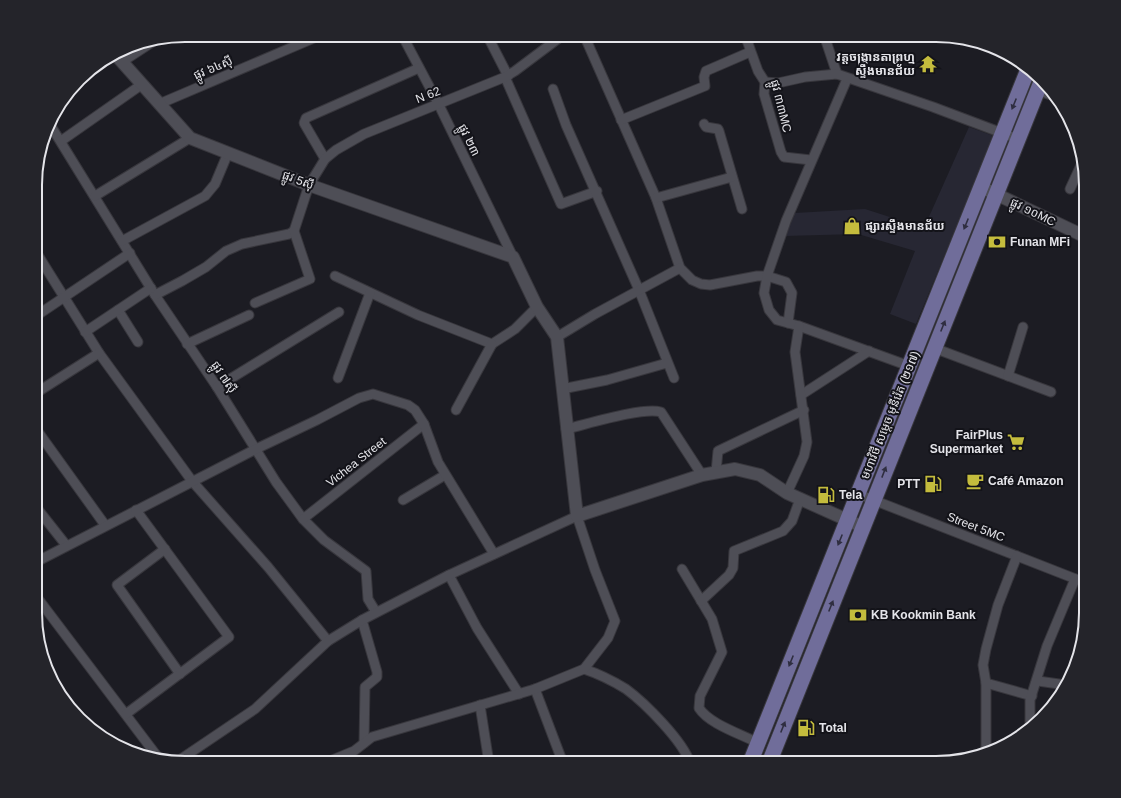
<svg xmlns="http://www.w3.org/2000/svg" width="1121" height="798" font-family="Helvetica,'Noto Sans Khmer',sans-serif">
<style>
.built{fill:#272733}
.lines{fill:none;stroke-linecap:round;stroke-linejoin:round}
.minor-casing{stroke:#38373d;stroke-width:11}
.tertiary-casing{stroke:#38373d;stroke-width:14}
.primary-casing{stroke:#38373d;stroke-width:17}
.minor{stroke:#4e4e56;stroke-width:9}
.tertiary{stroke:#4e4e56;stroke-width:12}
.primary{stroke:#706d9a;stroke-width:15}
.oneway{fill:#2f2e40}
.labels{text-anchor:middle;stroke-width:4;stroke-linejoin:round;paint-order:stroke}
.poi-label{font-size:12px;font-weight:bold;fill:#e4e4e9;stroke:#131319;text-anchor:start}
.street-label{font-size:12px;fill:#e4e4e9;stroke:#131319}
.rim{fill:none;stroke:#e4e4e9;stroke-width:2}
</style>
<rect width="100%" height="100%" fill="#1c1c23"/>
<path class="built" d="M969,127L994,136L916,324L890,314L915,251L858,234L784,236L788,223L795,213L865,209L924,228Z"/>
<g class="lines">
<g class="minor-casing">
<g id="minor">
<path d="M402,35L438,103L513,257"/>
<path d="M487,35L508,76"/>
<path d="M584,35L656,198L680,268L692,280L701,284L710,285L757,276H767L786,282L792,293L788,323"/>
<path d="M745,35L758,71L765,82L764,94L781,152L784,157L811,160"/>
<path d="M824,35L837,74"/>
<path d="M122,62L154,41"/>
<path d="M505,77L561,204L597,191"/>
<path d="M847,79L786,221L767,276L764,293L769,310L777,320L799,326L909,366"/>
<path d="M765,82L778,83L805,77L837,74L933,107L1018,139"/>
<path d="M553,89L566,125L639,290L674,378"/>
<path d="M1037,90L1051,95"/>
<path d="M159,104L321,35"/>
<path d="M621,120L705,86L704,77L706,71L750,52"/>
<path d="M49,123L155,295L217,387L276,482L303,519L324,540L366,571L368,599L376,612"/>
<path d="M704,124L706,127L718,129L719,131L742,209"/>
<path d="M61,141L141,85"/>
<path d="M325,159L304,123L306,118L419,68"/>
<path d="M1070,189L1082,163"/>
<path d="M95,196L190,138"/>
<path d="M656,198L732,177"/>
<path d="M122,241L205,196L215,184L228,153"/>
<path d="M36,252L99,353L192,481L268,567L328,641"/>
<path d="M335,276L418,315L492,344L515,329L537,307"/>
<path d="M155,295L182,281L206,267L226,251L242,244L289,234L294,231"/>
<path d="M255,303L310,279L294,231L309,185L325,159L336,150L364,134L505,77L515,71L563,35"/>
<path d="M118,310L138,342"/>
<path d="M36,316L130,253"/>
<path d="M85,332L151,288"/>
<path d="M557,337L595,314L680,268"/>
<path d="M187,344L249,315"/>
<path d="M934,348L1051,392"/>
<path d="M1008,376L1023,327"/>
<path d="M338,378L370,293"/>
<path d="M217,387L339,312"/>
<path d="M562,389L607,380L667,363"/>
<path d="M36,393L99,353"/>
<path d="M801,395L869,351"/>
<path d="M456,410L492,344"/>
<path d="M36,429L105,525"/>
<path d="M566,429C588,424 642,407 661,412L702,475"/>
<path d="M716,472L718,451L804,410"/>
<path d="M787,493L804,456L807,442L795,352L799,326"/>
<path d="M858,494L1086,583"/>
<path d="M403,500L445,475"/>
<path d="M36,507L66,545"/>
<path d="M303,519L424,424"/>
<path d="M165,549L117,585L180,674"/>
<path d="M36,562L256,449L317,420L359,398L373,394L408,405L415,410L424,424L438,462L494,554"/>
<path d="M682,569L712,619L722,652L700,696L699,708C709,724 741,734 758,743"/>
<path d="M449,575L477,628L519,694"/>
<path d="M36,596L160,760"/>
<path d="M701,601L729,575L733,568L734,551L783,531L792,521L800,499"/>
<path d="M362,620L377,672V677L365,687L364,743"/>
<path d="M584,669C599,674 613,681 626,689C645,703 683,741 690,763"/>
<path d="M1038,681L1066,685"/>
<path d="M986,683L1032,696"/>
<path d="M535,689L563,763"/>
<path d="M480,705L489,763"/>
<path d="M126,714L229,637L136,510"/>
<path d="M1030,725V700L1047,646L1075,579"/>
<path d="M986,751V683L983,665L986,649L998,605L1017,556"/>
<path d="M175,763L255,709L328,641L362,620L449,575L577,516L595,570L615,621L608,638L584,669L535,689L372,737L354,751L325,763"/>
</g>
</g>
<g class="tertiary-casing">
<g id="tertiary">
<path d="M115,54L190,138L309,185L513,257L537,307L557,337L577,516L702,475L735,469L760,475L787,493L863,527"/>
<path d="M981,187L1086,237"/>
</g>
</g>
<g class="primary-casing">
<g id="primary">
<path d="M750,763L1029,67"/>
<path d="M769,763L1041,82"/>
</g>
</g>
<use href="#minor" class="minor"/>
<use href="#tertiary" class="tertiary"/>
<use href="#primary" class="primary"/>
</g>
<defs><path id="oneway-solid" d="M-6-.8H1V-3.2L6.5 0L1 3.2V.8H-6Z"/></defs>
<g class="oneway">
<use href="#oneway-solid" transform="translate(1014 104) rotate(112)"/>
<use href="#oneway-solid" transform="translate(966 224) rotate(112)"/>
<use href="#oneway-solid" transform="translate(943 326) rotate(-68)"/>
<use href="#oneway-solid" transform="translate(884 472) rotate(-69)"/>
<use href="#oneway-solid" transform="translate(840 540) rotate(112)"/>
<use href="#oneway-solid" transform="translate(831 606) rotate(-68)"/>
<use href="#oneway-solid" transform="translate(791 661) rotate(112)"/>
<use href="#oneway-solid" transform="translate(783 727) rotate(-68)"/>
</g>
<defs>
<g id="temple-bare" transform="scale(1.38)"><path d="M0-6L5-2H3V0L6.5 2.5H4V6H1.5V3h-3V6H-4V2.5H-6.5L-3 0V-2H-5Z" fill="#c4bc3d" stroke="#131319" stroke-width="2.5" paint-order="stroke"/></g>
<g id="shop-bare" transform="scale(1.38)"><path d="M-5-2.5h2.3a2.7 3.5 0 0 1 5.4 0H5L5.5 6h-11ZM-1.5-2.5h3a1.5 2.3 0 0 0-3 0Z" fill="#c4bc3d" stroke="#131319" stroke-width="2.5" paint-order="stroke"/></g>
<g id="bank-bare" transform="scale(1.38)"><path d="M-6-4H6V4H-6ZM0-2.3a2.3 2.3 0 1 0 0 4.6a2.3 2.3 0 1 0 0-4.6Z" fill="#c4bc3d" stroke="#131319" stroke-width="2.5" paint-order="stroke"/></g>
<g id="supermarket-bare" transform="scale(1.38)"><path d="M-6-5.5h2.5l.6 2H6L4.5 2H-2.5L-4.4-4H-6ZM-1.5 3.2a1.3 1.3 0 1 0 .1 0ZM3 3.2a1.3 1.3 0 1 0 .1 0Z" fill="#c4bc3d" stroke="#131319" stroke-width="2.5" paint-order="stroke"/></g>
<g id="cafe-bare" transform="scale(1.38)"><path d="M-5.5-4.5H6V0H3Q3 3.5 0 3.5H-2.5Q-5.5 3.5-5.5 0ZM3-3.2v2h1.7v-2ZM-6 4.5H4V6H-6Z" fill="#c4bc3d" stroke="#131319" stroke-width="2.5" paint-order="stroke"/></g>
<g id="fuel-bare" transform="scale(1.38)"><path d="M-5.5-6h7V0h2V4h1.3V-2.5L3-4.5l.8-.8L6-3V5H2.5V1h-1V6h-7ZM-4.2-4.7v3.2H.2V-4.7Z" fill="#c4bc3d" stroke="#131319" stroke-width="2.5" paint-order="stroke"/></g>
</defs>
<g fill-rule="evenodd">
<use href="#temple-bare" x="928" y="64"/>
<use href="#shop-bare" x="852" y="226"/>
<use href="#bank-bare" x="997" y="242"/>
<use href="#supermarket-bare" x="1016" y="442"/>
<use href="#cafe-bare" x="975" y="481"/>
<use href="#fuel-bare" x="933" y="484"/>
<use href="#fuel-bare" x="826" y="495"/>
<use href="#bank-bare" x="858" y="615"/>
<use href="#fuel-bare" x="806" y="728"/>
</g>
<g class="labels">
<g class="poi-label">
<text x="915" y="61" text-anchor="end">វត្តចង្ក្រានតាព្រហ្ម<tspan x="915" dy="14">ស្ទឹងមានជ័យ</tspan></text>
<text x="865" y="230">ផ្សារស្ទឹងមានជ័យ</text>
<text x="1010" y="246">Funan MFi</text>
<text x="1003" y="439" text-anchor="end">FairPlus<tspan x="1003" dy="14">Supermarket</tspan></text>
<text x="988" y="485">Café Amazon</text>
<text x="920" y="488" text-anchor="end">PTT</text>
<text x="839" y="499">Tela</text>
<text x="871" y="619">KB Kookmin Bank</text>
<text x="819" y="732">Total</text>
</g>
<g class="street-label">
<text transform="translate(213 68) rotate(-23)" y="4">ផ្លូវ ៦៤ស៊ី</text>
<text transform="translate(428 95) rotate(-21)" y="4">N 62</text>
<text transform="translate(781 106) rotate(76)" y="4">ផ្លូវ ៣៣MC</text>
<text transform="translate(469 140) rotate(64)" y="4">ផ្លូវ ២៣</text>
<text transform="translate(298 180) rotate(21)" y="4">ផ្លូវ 5ស៊ី</text>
<text transform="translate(1033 212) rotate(26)" y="4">ផ្លូវ ១០MC</text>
<text transform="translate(224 377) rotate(56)" y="4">ផ្លូវ ៧ស៊ី</text>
<text transform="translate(890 415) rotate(-68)" y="4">មហាវិថី សម្តេច មុនីរ៉េត (២១៧)</text>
<text transform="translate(356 462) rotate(-38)" y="4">Vichea Street</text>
<text transform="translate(976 527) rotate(21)" y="4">Street 5MC</text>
</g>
</g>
<path d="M0 0H1121V798H0ZM185 42H936A143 143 0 0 1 1079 185V613A143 143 0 0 1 936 756H185A143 143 0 0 1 42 613V185A143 143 0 0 1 185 42Z" fill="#24242a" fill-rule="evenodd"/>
<path class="rim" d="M185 42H936A143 143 0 0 1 1079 185V613A143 143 0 0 1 936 756H185A143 143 0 0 1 42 613V185A143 143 0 0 1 185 42Z"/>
</svg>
